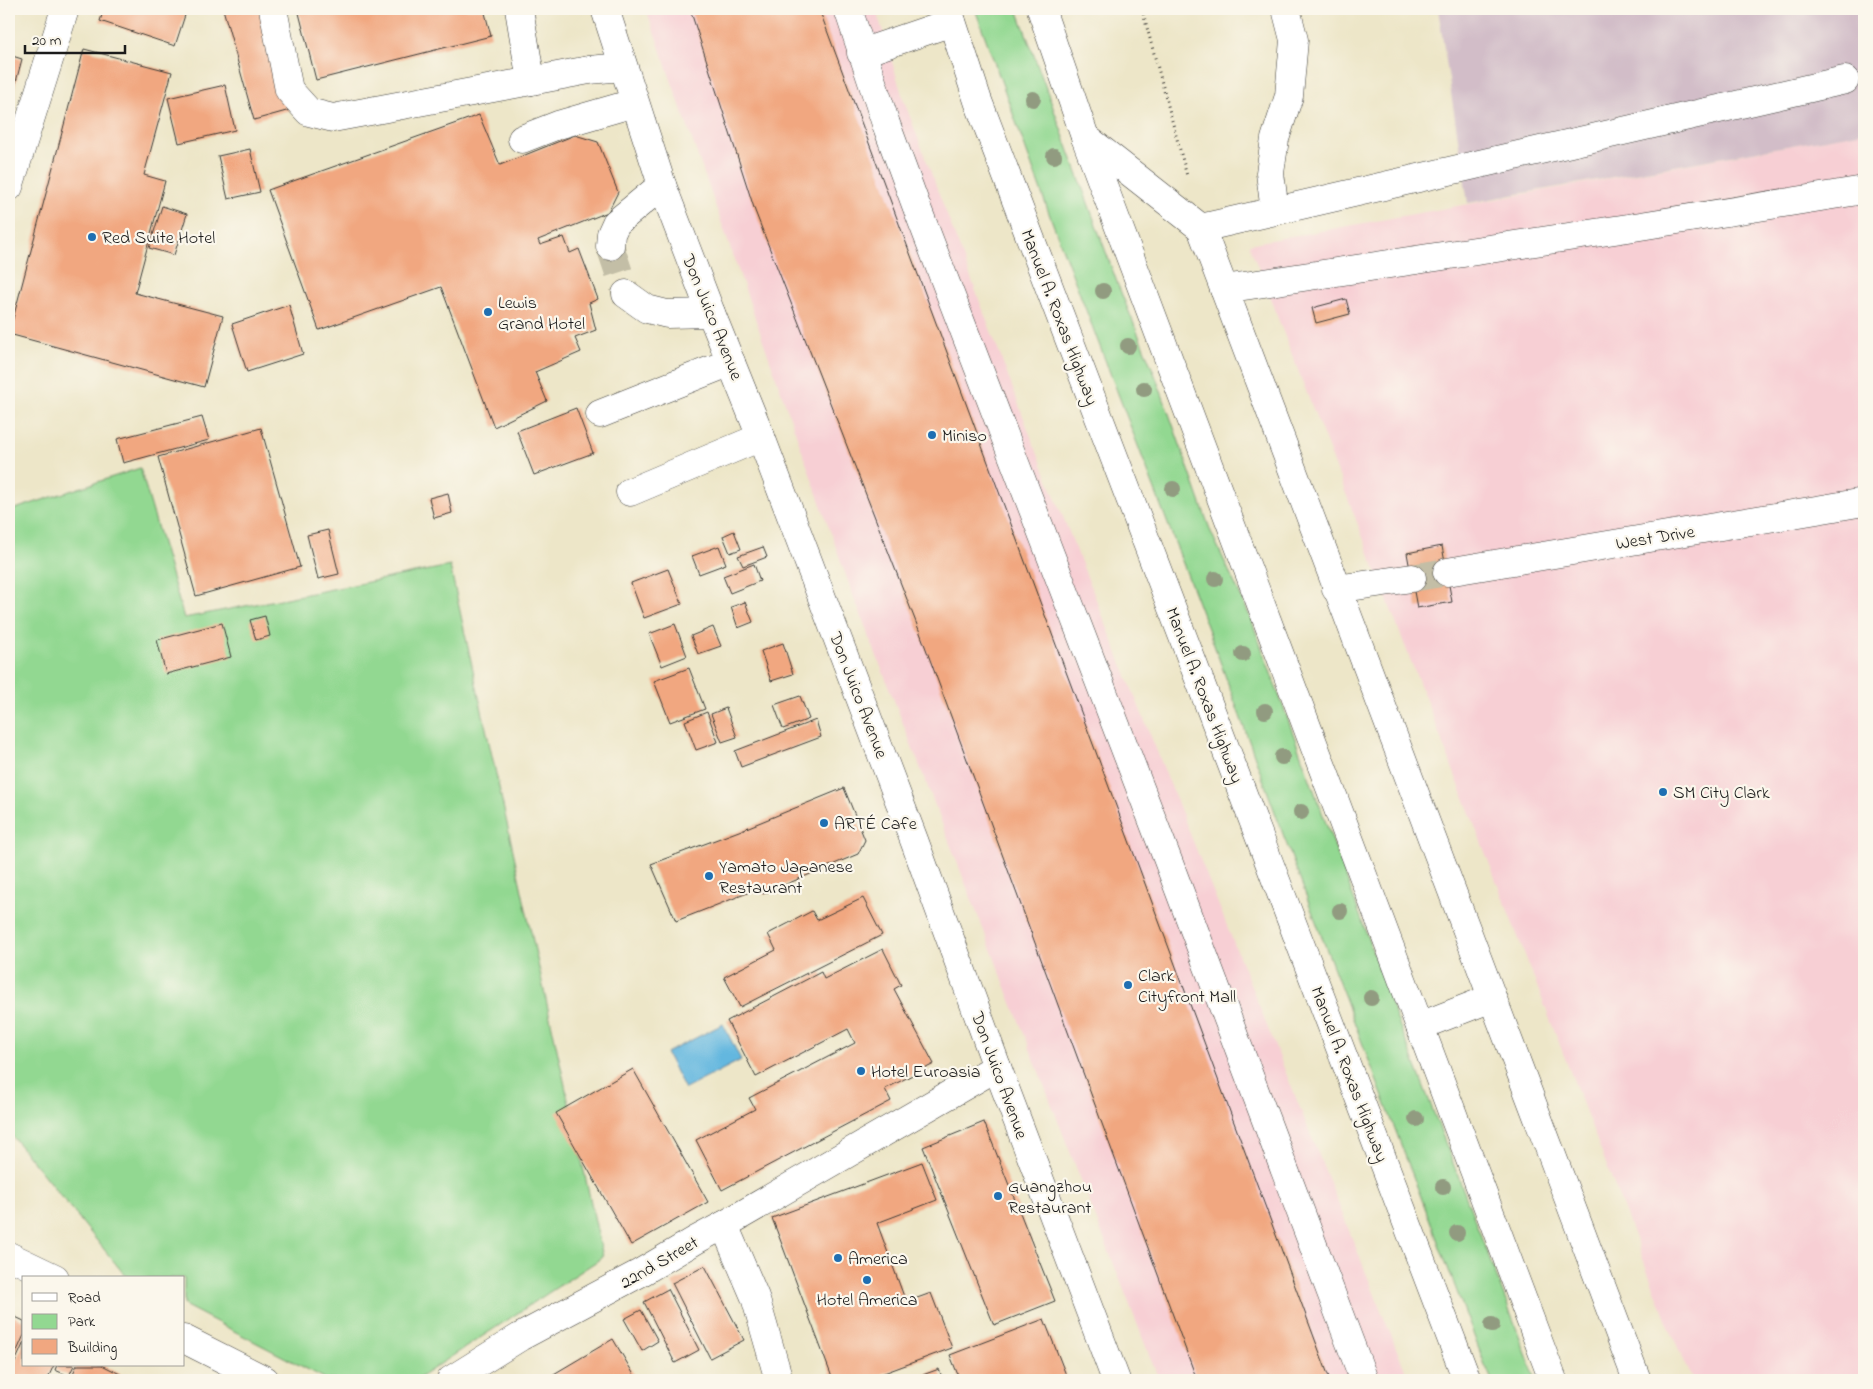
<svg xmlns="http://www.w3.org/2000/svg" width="1873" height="1389" font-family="'Indie Flower',sans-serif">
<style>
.built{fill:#f7cfd4}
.industrial{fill:#d2bdc8}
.green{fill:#92d891;stroke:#577a56}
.water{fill:#64b7df;stroke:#406a7e}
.building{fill:#f1a780}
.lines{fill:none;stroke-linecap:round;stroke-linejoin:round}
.minor-tunnel{stroke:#c3bea6;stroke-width:28;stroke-dasharray:28 14;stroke-linecap:butt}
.minor-casing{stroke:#3b3a36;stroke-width:29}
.major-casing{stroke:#3b3a36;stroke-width:29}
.path{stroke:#3b3a36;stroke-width:3;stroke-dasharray:1 4;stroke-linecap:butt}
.minor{stroke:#fff;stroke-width:28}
.major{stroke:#fff;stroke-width:28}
.tree{fill:#919b80}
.poi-dot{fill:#1f6fb2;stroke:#fbf7ec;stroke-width:2}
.labels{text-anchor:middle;stroke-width:4.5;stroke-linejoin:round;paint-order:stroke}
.poi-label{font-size:18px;fill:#1c1c1c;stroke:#fbf7ec;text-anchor:start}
.street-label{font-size:18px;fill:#1c1c1c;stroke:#fbf7ec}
</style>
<rect width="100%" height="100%" fill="#fbf7ec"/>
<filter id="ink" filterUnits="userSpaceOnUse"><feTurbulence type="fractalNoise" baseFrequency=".02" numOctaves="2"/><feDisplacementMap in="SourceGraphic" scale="10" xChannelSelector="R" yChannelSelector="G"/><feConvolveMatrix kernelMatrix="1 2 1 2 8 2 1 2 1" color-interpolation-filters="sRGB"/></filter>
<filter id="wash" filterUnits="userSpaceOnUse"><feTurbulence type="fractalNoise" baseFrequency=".0096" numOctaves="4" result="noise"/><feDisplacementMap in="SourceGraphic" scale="20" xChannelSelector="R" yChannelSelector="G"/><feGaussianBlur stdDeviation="1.12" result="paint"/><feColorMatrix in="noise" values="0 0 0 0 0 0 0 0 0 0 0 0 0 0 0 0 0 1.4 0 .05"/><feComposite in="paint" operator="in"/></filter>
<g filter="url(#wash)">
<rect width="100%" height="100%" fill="#ede6c8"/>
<g class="built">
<path d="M646,9H876L904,101L1031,437L1409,1380H1159L851,590Z"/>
<path d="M1864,132V1380H1693L1674,1339L1249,244Z"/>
</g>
<path class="industrial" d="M1438,9H1864V132L1468,203Z"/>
<g class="green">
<path d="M975,9H1017L1118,285L1157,380L1211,532L1251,619L1362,921L1390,1002L1414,1061L1536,1380H1492L1485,1365L1291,856L1210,634L1050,216Z"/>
<path d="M140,468L184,618L450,566L603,1257L416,1380H328L184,1305V1278H131L124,1274L9,1132V511Z"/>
</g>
<path class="water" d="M723,1024L741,1060L685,1089L666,1053Z"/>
<g id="blocks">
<g class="building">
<path d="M104,9H187L175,46L100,21Z"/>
<path d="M223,9H261L290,110L254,120Z"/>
<path d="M298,9H484L491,36L316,80Z"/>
<path d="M690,9H819L1330,1380H1197L919,630L755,211Z"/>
<path d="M84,49L172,72L144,175L165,181L135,293L223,316L204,387L9,334Z"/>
<path d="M9,55L22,59L12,97L9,96Z"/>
<path d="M225,85L235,130L179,143L168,98Z"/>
<path d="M479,115L500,165L575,135L598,142L618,192L608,212L538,240L540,245L564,237L570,253L579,249L598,299L589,303L596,330L575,338L581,352L535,372L547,401L494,427L441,287L319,330L268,190Z"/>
<path d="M250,149L260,192L228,199L218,156Z"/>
<path d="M162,206L187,214L174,255L149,248Z"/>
<path d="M1346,299L1350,314L1316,323L1312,308Z"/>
<path d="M289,305L303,354L247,372L232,324Z"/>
<path d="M576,408L593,453L534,475L517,431Z"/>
<path d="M202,417L209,440L123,463L117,439Z"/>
<path d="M261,428L300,567L196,596L158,457Z"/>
<path d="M448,493L452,513L434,518L429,498Z"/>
<path d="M328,530L339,574L318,579L307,535Z"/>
<path d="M734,531L741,549L730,553L723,536Z"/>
<path d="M719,546L726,564L699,574L692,556Z"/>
<path d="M1442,546L1452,602L1417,608L1407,553Z"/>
<path d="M763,547L767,557L743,566L738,556Z"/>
<path d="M754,564L760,581L730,593L723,576Z"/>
<path d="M668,569L682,604L644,618L631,583Z"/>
<path d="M745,602L753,622L738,628L731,607Z"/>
<path d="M265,616L270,636L256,640L250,620Z"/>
<path d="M222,623L231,657L166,674L157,640Z"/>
<path d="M675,624L687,656L662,666L649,634Z"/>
<path d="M713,627L721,646L698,654L691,636Z"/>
<path d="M783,643L793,674L771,681L761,651Z"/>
<path d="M689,668L705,709L670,722L654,681Z"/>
<path d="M800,696L809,719L783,729L774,705Z"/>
<path d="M726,708L737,737L722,742L711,714Z"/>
<path d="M707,712L718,742L696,750L685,721Z"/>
<path d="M816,720L821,737L741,767L735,751Z"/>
<path d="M844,788L865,840L858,854L763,894L760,888L676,921L651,864L739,831Z"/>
<path d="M863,898L882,935L740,1007L724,977L776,950L768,934L812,911L817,920Z"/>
<path d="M883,949L901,985L894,989L934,1064L885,1089L891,1101L722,1190L696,1140L755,1109L749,1098L855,1043L848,1029L756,1077L727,1021L821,972L824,979Z"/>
<path d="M633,1069L708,1202L631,1245L556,1113Z"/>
<path d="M984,1122L1055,1301L994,1325L923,1147Z"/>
<path d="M922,1162L937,1200L877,1223L906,1302L931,1293L952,1348L865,1380H833L772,1218Z"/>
<path d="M705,1266L744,1340L710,1358L672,1283Z"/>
<path d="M668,1289L699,1350L675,1363L644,1302Z"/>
<path d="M641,1310L658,1341L642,1351L624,1319Z"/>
<path d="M9,1314L24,1321V1335L9,1369Z"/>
<path d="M1044,1319L1068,1380H960L950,1355Z"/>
<path d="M613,1339L637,1380H549L547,1378Z"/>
<path d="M24,1342V1365H54L47,1380H9V1376Z"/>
<path d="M57,1365H74L69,1376L55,1370Z"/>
<path d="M77,1365H102L124,1376L122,1380H70Z"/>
<path d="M939,1369L943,1380H909Z"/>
</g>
</g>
</g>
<g filter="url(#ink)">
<use href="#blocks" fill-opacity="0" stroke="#3b3a36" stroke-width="1"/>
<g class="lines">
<g class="minor-tunnel">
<path d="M610,246L626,294"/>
<path d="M1412,578L1447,572"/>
</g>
<g class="minor-casing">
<g id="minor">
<path d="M273,9L289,90L309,112L333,118L531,81"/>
<path d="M519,9L531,81L589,70L623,67"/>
<path d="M848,9L886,124L917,208L1167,858L1364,1380"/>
<path d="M861,53L952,22"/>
<path d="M1085,137L1201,228L1637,1380"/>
<path d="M522,139L558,125L634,103"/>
<path d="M1275,211L1270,173L1275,139L1289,96L1294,40L1286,9"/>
<path d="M1201,228L1845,80"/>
<path d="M610,246L611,234L616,223L662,185"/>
<path d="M1224,289L1628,228L1864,190"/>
<path d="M626,294L647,309L667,314L711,313"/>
<path d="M600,414L731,362"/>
<path d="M630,492L761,437"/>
<path d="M1447,572L1864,502"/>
<path d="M1336,589L1412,578"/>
<path d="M1420,1026L1492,998"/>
<path d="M724,1225L997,1067"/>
<path d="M9,1256L55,1278"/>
<path d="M184,1339L265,1380"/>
<path d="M451,1380L520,1337L640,1273L696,1240L724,1225L755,1297L779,1380"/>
</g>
</g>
<g class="major-casing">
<g id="major">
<path d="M605,9L662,185L711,313L761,437L914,840L997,1067L1116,1380"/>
<path d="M948,9L978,101L1467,1380"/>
<path d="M1041,9L1085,137L1553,1380"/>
<path d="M9,187L65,9"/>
</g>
</g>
<path class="path" d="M1142,9L1187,176"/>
<use href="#minor" class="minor"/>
<use href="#major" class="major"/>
</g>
<g class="tree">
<circle cx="1033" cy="99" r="8"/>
<circle cx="1054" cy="156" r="8"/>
<circle cx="1103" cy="291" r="8"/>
<circle cx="1128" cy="346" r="8"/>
<circle cx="1144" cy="389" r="8"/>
<circle cx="1173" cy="489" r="8"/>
<circle cx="1215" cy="579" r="8"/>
<circle cx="1243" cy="654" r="8"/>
<circle cx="1265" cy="711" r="8"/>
<circle cx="1282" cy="757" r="8"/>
<circle cx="1301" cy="812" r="8"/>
<circle cx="1340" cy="911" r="8"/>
<circle cx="1371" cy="998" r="8"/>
<circle cx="1416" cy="1119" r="8"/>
<circle cx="1443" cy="1187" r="8"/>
<circle cx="1457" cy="1233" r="8"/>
<circle cx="1492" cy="1325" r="8"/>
</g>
</g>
<g class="poi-dot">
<circle cx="92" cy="237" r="5"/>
<circle cx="488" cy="312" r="5"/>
<circle cx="932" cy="435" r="5"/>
<circle cx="1663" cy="792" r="5"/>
<circle cx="824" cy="823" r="5"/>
<circle cx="709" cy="876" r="5"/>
<circle cx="1128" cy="985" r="5"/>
<circle cx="861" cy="1071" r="5"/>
<circle cx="998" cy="1196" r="5"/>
<circle cx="838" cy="1258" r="5"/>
<circle cx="867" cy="1280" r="5"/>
</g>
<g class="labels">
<g class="poi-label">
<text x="102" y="243">Red Suite Hotel</text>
<text x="498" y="308">Lewis<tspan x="498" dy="21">Grand Hotel</tspan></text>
<text x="942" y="441">Miniso</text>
<text x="1673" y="798">SM City Clark</text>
<text x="834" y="829">ARTÉ Cafe</text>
<text x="719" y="872">Yamato Japanese<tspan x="719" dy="21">Restaurant</tspan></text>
<text x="1138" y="981">Clark<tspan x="1138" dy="21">Cityfront Mall</tspan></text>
<text x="871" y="1077">Hotel Euroasia</text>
<text x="1008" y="1192">Guangzhou<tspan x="1008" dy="21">Restaurant</tspan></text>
<text x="848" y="1264">America</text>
<text x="867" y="1305" text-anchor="middle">Hotel America</text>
</g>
<g class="street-label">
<text transform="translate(713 317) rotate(68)" y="6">Don Juico Avenue</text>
<text transform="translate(1060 317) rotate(69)" y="6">Manuel A. Roxas Highway</text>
<text transform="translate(1655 537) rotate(-9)" y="6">West Drive</text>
<text transform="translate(859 695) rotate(69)" y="6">Don Juico Avenue</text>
<text transform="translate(1205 695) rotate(69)" y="6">Manuel A. Roxas Highway</text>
<text transform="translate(1350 1074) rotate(69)" y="6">Manuel A. Roxas Highway</text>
<text transform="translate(1000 1075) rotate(70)" y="6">Don Juico Avenue</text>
<text transform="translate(659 1262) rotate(-30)" y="6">22nd Street</text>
</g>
</g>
<rect width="1873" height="1389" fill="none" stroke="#fbf7ec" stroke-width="30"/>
<rect x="22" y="1276" width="162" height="90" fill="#fbf7ec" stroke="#a29f99"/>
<rect x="32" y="1293" width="25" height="8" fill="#ffffff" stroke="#a29f99"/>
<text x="68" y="1302" font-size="15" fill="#1c1c1c">Road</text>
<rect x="32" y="1314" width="25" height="15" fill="#92d891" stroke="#a29f99"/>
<text x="68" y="1326" font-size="15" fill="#1c1c1c">Park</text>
<rect x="32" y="1339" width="25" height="15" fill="#f1a780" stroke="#a29f99"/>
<text x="68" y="1352" font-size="15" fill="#1c1c1c">Building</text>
<path d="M25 45v8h100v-8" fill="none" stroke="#1c1c1c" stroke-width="2.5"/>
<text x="32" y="45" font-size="15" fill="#1c1c1c" stroke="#fbf7ec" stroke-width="4" paint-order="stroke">20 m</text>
</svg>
